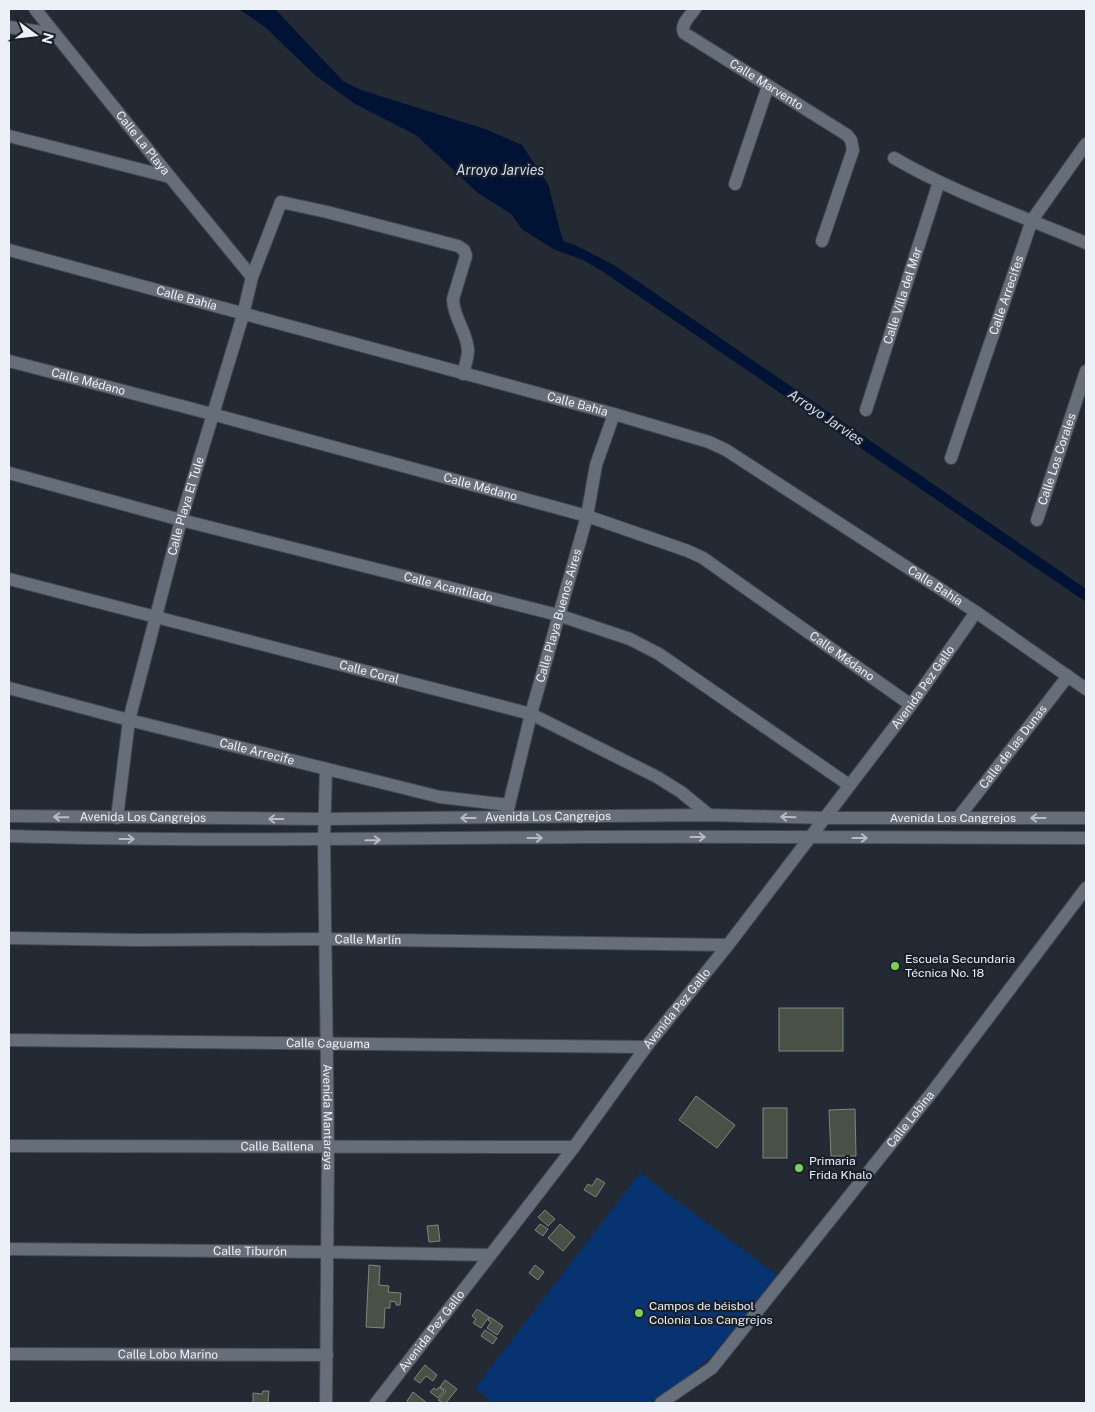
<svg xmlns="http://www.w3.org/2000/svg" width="1095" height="1412" font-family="'Public Sans',sans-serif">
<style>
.green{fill:#083371}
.water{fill:#011334}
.building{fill:#495146;stroke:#7e877b}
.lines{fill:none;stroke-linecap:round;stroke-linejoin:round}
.minor-casing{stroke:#434751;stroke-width:14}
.minor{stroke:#666e7a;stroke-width:12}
.oneway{stroke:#b6bcc5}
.poi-dot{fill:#7ad156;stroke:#1a202a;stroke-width:2}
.labels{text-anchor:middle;stroke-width:4.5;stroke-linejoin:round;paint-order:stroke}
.street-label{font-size:12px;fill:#ecf0f7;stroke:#1a202a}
.poi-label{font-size:12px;fill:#ecf0f7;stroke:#1a202a;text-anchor:start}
.water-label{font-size:14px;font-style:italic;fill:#d0ddf0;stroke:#1a202a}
</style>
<rect width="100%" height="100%" fill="#232a34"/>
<path class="green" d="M640,1173L777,1275L716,1352L681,1383L649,1403H494L475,1388Z"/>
<path class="water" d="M239,9H275L343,81L361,90L485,129L522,145L548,184L563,241L577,246L614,265L1086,589V602L602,271L583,260L553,249L522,229L511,214L478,193L416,135L355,104L315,75L265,27Z"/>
<g class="building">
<rect x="779" y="1008" width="64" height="43"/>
<path d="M696,1096L735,1125L717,1148L679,1120Z"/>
<rect x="763" y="1108" width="24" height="50"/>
<path d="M855,1109L856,1156H831L829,1110Z"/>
<path d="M597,1178L605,1183L596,1197L584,1190L588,1184L592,1186Z"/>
<path d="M545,1210L555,1219L548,1226L538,1217Z"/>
<path d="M540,1224L548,1229L543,1236L535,1230Z"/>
<path d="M560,1224L575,1237L563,1251L548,1238Z"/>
<path d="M438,1225L440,1241L429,1242L427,1226Z"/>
<path d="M369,1265L380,1266L379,1285L389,1286L388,1292L401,1293L400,1305H396V1302L390,1301V1308H385L384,1328L366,1327Z"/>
<path d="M535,1265L544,1272L538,1280L529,1273Z"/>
<path d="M477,1309L489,1317L481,1328L473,1323L476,1319L472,1316Z"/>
<path d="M490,1317L503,1326L497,1335L487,1328L491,1322L488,1320Z"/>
<path d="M485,1330L497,1338L493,1344L481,1336Z"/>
<path d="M425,1365L437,1375L433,1381L426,1376L420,1383L414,1379Z"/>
<path d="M445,1380L457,1389L446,1403H443L438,1400L446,1391L440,1387Z"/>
<path d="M439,1387L444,1391L438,1398L430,1392L434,1388L437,1390Z"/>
<path d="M263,1391H269L268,1403H253V1393L262,1394Z"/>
<path d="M413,1392L427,1403H410L407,1401Z"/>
</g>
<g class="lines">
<g class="minor-casing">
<g id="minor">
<path id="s1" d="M35,9L170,177L252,277"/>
<path id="s2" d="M695,9C690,16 680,24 684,33L847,135L851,140L853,150L822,241"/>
<path d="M9,27L54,34"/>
<path d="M9,136L170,177"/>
<path d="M894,158C954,193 1022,216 1086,243"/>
<path d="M735,184L768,86"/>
<path id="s3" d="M9,250L614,414L709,442L726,450L976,612L1086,689"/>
<path id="s4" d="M9,361L212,414L587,516L688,551L703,558L911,705"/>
<path id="s5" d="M866,410L939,182"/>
<path id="s6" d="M951,458L1032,220L1086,144"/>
<path id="s7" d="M9,473L181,520L558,615L630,639L659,654L849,785"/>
<path id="s8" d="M1037,520L1086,371"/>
<path id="s9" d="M9,579L531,714L657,777L681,792L709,815"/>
<path id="s10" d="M9,688L129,720L440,797L509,805"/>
<path id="s11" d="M326,769L324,840L328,1148L326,1403"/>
<path id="s12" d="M507,813L531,714L587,516L596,465L614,414"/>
<path id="s13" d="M9,816L325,819L709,815L825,818H1086"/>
<path id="s14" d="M117,818L129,720L181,520L243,315L252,277L281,202L327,212L458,246L464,250L466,256L453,299C453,317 467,332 468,350C468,358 465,366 463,374"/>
<path id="s15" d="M958,818L1068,676"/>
<path d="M9,836C202,842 395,838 588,837C754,836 920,838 1086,838"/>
<path id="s16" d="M9,938L138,940L325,939L728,945"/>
<path id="s17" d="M9,1040L646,1047"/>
<path id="s18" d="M9,1146L574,1147"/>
<path id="s19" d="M9,1249L328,1252L490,1255"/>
<path id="s20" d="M9,1354L327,1355"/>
<path id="s21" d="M376,1403L574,1147L646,1047L728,945L911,705L976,612"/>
<path id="s22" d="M661,1403L712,1368L933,1091L1086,888"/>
</g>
</g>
<use href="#minor" class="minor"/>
</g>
<defs><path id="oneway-shaft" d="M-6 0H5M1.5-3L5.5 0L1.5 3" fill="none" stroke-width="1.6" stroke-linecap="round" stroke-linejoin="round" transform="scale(1.25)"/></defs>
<g class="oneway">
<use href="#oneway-shaft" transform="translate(61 817) rotate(-179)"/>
<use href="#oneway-shaft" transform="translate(788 817) rotate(-178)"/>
<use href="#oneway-shaft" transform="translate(468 818) rotate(180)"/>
<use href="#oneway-shaft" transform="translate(1038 818) rotate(-180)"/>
<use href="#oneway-shaft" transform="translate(276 819) rotate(-180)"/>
<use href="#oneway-shaft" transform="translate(698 837)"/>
<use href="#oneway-shaft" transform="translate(535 838)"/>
<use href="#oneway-shaft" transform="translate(860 838)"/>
<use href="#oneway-shaft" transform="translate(127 839)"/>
<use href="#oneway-shaft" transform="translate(373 840) rotate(-1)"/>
</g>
<g class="poi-dot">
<circle cx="895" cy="966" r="5"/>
<circle cx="799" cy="1168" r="5"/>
<circle cx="639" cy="1313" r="5"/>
</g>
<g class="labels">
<g class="street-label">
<text dy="4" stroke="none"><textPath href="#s2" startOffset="125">Calle Marvento</textPath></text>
<text dy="4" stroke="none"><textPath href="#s1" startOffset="172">Calle La Playa</textPath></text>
<text dy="4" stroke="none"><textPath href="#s6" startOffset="172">Calle Arrecifes</textPath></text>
<text dy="4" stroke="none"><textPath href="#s5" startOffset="120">Calle Villa del Mar</textPath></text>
<text dy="4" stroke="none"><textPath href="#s3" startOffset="184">Calle Bahía</textPath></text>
<text dy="4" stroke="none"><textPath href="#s4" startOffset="82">Calle Médano</textPath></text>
<text dy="4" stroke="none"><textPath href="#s3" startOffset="589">Calle Bahía</textPath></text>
<text dy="4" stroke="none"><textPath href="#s8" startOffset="64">Calle Los Corales</textPath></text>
<text dy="4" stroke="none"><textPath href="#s4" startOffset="488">Calle Médano</textPath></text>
<text dy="4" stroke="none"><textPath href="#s14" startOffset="320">Calle Playa El Tule</textPath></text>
<text dy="4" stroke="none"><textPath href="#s3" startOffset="994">Calle Bahía</textPath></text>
<text dy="4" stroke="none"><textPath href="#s7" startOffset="454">Calle Acantilado</textPath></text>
<text dy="4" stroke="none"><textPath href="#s12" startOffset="204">Calle Playa Buenos Aires</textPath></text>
<text dy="4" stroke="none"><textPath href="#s4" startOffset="892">Calle Médano</textPath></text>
<text dy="4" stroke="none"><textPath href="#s9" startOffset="372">Calle Coral</textPath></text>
<text dy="4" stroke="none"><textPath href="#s21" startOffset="901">Avenida Pez Gallo</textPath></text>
<text dy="4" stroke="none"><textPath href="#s15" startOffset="90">Calle de las Dunas</textPath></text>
<text dy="4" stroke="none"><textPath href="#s10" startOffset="256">Calle Arrecife</textPath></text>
<text dy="4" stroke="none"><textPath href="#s13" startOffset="539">Avenida Los Cangrejos</textPath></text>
<text dy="4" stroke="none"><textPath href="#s13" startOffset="134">Avenida Los Cangrejos</textPath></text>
<text dy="4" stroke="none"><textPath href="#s13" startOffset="944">Avenida Los Cangrejos</textPath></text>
<text dy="4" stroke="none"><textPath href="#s16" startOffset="359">Calle Marlín</textPath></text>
<text dy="4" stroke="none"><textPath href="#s21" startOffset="496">Avenida Pez Gallo</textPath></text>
<text dy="4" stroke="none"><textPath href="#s17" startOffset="319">Calle Caguama</textPath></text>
<text dy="4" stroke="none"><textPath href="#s11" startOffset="348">Avenida Mantaraya</textPath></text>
<text dy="4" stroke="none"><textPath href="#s22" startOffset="380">Calle Lobina</textPath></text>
<text dy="4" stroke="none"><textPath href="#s18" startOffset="268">Calle Ballena</textPath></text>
<text dy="4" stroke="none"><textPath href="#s19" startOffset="241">Calle Tiburón</textPath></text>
<text dy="4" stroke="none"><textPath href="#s21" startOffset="91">Avenida Pez Gallo</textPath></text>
<text dy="4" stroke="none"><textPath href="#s20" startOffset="159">Calle Lobo Marino</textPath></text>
</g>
<g class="poi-label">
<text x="905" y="963">Escuela Secundaria<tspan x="905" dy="14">Técnica No. 18</tspan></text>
<text x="809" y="1165">Primaria<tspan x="809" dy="14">Frida Khalo</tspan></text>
<text x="649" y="1310">Campos de béisbol<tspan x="649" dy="14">Colonia Los Cangrejos</tspan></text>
</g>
<g class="water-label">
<text x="500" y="175">Arroyo Jarvies</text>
<text transform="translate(826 417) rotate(34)" y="5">Arroyo Jarvies</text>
</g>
</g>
<rect width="1095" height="1412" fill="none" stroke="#ecf0f7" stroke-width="20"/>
<g transform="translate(35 35) rotate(105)" stroke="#1a202a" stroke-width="4" paint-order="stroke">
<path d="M0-4L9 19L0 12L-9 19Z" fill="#ecf0f7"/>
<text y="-8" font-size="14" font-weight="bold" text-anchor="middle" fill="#ecf0f7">N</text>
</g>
</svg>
